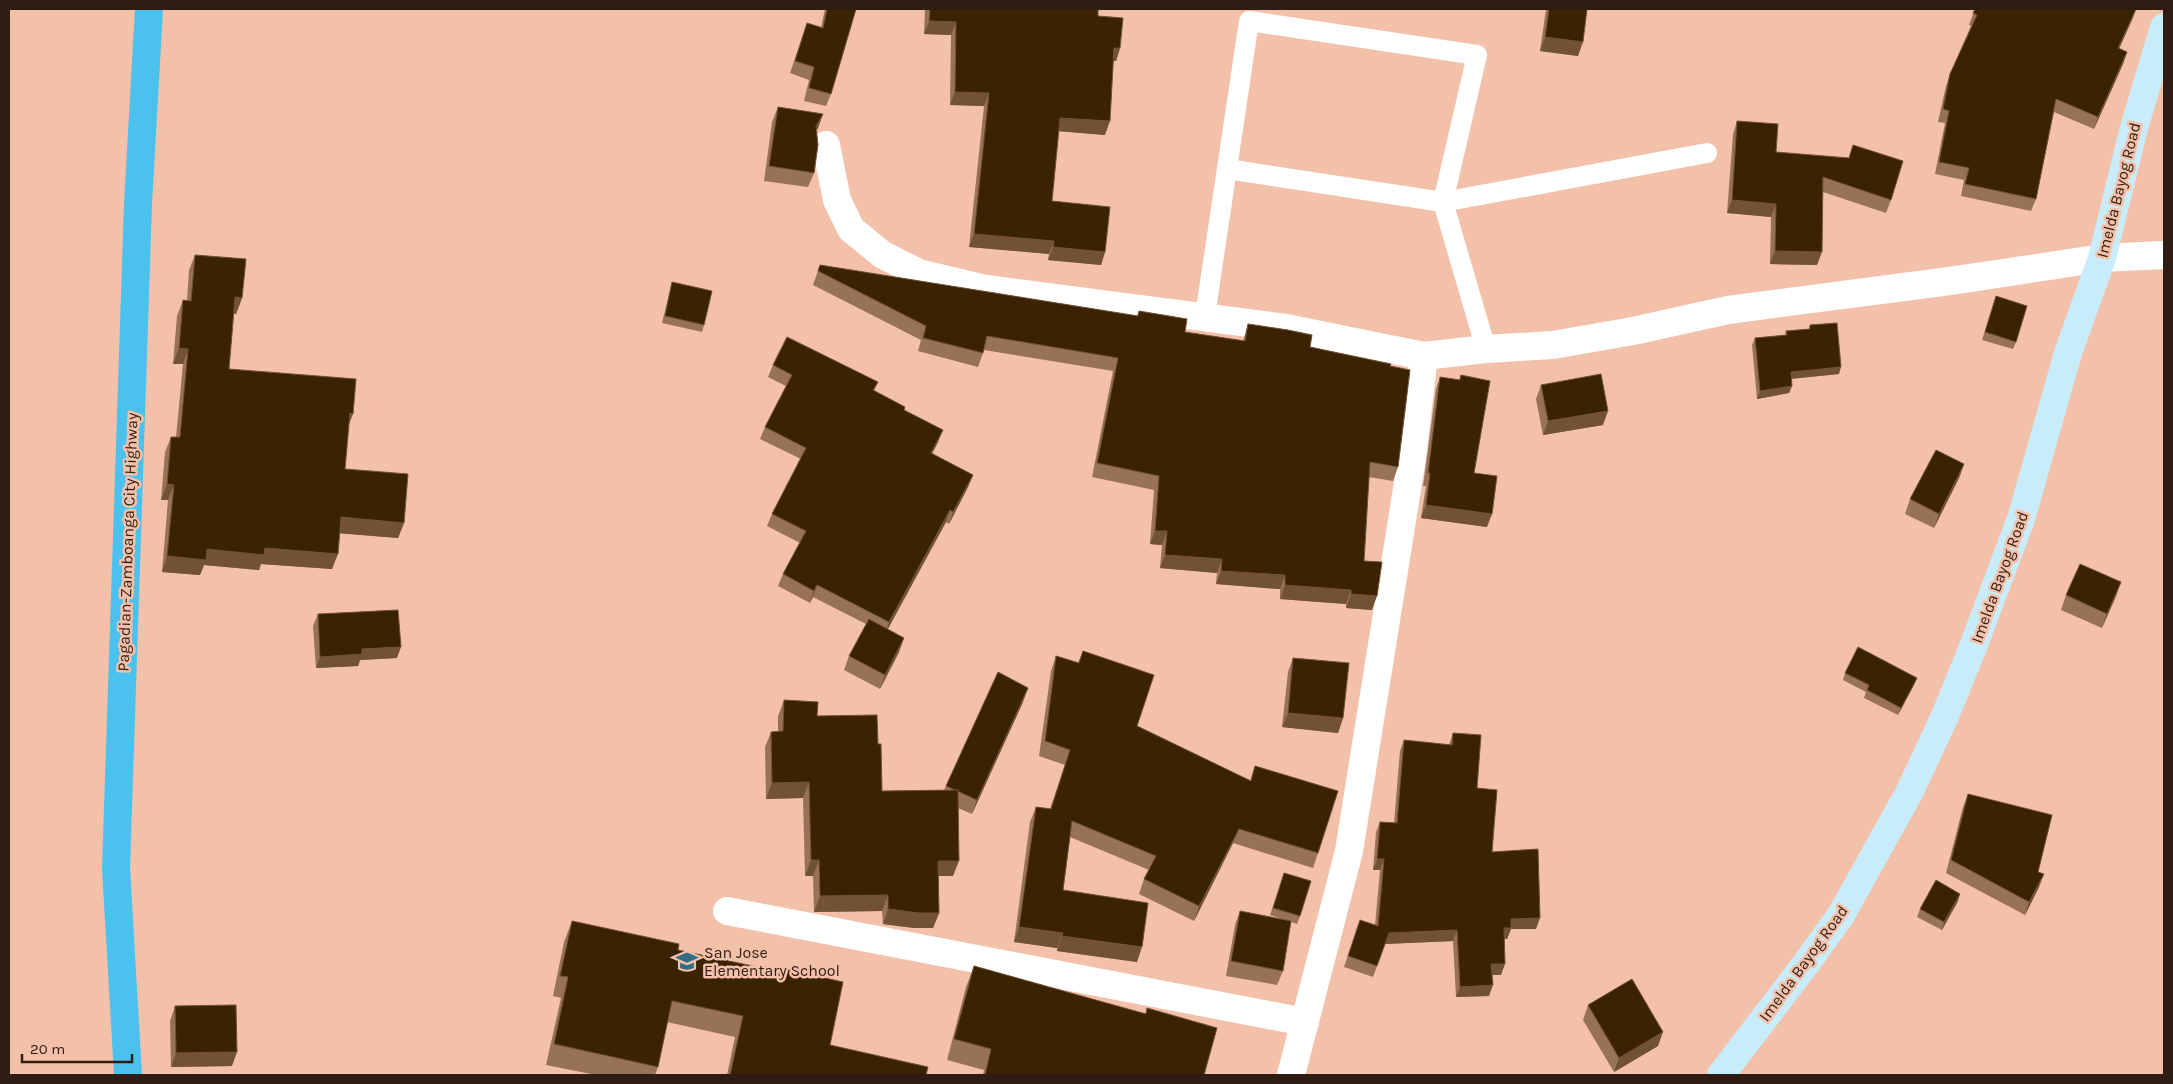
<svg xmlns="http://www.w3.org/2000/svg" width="2173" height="1084" font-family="Karla,sans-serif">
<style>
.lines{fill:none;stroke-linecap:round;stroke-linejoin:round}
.lane{stroke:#fff;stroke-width:20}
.street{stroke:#fff;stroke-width:28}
.secondary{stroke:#c9ecfa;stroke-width:28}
.highway{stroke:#4bc1ee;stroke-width:28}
.wall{fill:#977256}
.shaded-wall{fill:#725234}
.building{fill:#3b2202;stroke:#725234}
.labels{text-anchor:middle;stroke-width:5;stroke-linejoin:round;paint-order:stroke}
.street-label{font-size:16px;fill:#2f1d14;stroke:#f3c1a9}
.poi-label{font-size:16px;fill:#2f1d14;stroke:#f3c1a9;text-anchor:start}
</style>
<rect width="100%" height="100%" fill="#f3c1a9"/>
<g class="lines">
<g class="lane">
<path d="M1227,169L1443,202L1707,153"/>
<path d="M1205,316L1249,21L1477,55L1443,202L1486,349"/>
</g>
<g class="street">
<path d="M826,145L837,200L851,229L883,255L919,273L986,289L1286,328L1424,356L1486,349L1553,345L1633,331L1728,310L1950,281L2102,258L2164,255"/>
<path d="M727,911L1305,1022"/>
<path d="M1291,1075L1349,851L1412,458L1424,356"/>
</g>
<path class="secondary" d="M1721,1075L1805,965L1841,915L1909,793L1945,716L1973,647L2021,519L2068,353L2102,258L2134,128L2164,27"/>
<path class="highway" d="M128,1075L116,868L138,204L149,9"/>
</g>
<g class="wall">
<path d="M825,9H856L831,94L826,106L804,101L809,80L790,73L807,23L821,28Z"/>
<path d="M925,9H1098V16L1120,48L1116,61H1113L1105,135L1059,131L1052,201L1105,252L1101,265L1048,260L1049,254L969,247L984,106L950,105L951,35L924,34Z"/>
<path d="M1546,9H1587L1578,56L1540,51Z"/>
<path d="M1975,9H2136L2119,48L2127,52L2123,64L2094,129L2054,112L2036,199L2031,211L1961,196L1964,180L1935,174L1945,123L1938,122L1946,86L1950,74L1971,26L1969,25Z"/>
<path d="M778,107L823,114L817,130L814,173L808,187L764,181L772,122Z"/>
<path d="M1737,121L1776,152L1891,200L1886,213L1823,192L1817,265L1770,264L1771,217L1727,213L1733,134Z"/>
<path d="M195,255L242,298L236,314L234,313L229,369L349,423L345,469L404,523L398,538L340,533L332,569L261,564L259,570L204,565L200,575L162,572L168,500H161L165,452L171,437H176L183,364H173L177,316L183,300H187L189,270Z"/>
<path d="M820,265L1137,316L1139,311L1185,332L1243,341L1248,324L1310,347L1390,366L1398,467L1393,481L1369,477L1364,561L1372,610L1346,608V604L1280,599V589L1216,584L1217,573L1160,568L1162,545L1150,544L1154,490L1092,477L1113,371L984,350L978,367L918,351L921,340L813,285Z"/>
<path d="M672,282L704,325L702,332L662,323L670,290Z"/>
<path d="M1996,296L2016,342L2013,349L1982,340Z"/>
<path d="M1810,325L1839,374L1791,379L1792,386L1789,393L1757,399L1752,345L1755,338L1785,335L1786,331L1809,329Z"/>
<path d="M773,365L878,382L874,391L904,410L938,442L932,454L973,475L968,487L949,524L946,522L888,629L899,652L880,689L844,670L849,656L866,624L813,597L810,603L778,586L783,574L800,543L767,526L772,514L801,459L760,439L765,427L786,386L768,377Z"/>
<path d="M1461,375L1474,473L1487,527L1421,518L1426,486H1423L1436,389L1440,377L1459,380Z"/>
<path d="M1541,385L1603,425L1543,435L1536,399Z"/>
<path d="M1964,464L1959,478L1934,528L1905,514L1910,499Z"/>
<path d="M2121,582L2116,596L2102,628L2061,610L2066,595Z"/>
<path d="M318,614L397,658L360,660L358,666L316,668L313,626Z"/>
<path d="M1083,651L1137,726L1250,781L1255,766L1318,853L1313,868L1233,843L1194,921L1139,894L1144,879L1149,870L1070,837L1063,890L1137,962L1057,951V948L1014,942L1030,822L1036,807L1050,809L1065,765L1039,756L1051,671L1056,656L1078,663Z"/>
<path d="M1293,658L1343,718L1338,733L1282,727L1288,672Z"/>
<path d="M1845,673L1914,685L1898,715L1864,698L1866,692L1843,680Z"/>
<path d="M784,700L878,744L882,791L944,790L946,786L1023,702L972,814L958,808L953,876H939V913L933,928H914L883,924L882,911L814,912L813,876H805L803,798L766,799L765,747L771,732L778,731V716Z"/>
<path d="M1453,733L1477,788L1492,852L1536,929H1511L1507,939H1504L1501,975H1492L1489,996L1456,997L1453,941L1385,944L1373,977L1344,967L1360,920L1375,925L1380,870H1373L1376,832L1380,822L1394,823L1400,751L1404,740L1449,745Z"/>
<path d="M1968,794L2038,872L2039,887L2025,915L1946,873L1963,807Z"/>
<path d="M1282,880L1300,916L1297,924L1291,922L1283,971L1277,985L1226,976L1235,925L1240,911L1282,919L1270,915Z"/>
<path d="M1958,901L1942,930L1917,917L1920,909Z"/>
<path d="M572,921L678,950L784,973L786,969L830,1045L926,1075H727L735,1037L667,1022L658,1067L655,1075H596L546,1065L561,998L553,996L564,942Z"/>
<path d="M974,966L1145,1014L1147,1008L1204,1075H983L984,1070L947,1060L966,987Z"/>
<path d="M1588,1005L1658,1046L1614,1072L1583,1020Z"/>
<path d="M175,1006L232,1066L171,1067L170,1021Z"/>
</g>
<g class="shaded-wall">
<path d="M2136,9L2133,18L2114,60L2118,48Z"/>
<path d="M929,21L956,22L951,35L924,34Z"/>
<path d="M1545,37L1583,42L1578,56L1540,51Z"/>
<path d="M1114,48H1120L1116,61H1109Z"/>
<path d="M2127,52L2123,64L2094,129L2098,117Z"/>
<path d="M955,92L989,93L984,106L950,105Z"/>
<path d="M823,114L818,128L811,140L816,126Z"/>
<path d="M1060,118L1110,121L1105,135L1056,131Z"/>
<path d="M1732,200L1776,204L1771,217L1727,213Z"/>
<path d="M974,234L1054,241L1049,254L969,247Z"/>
<path d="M1053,247L1105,252L1101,265L1048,260Z"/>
<path d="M1775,251L1822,252L1817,265L1770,264Z"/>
<path d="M235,297L242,298L236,314L229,313Z"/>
<path d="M179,348L188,349L183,364H173Z"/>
<path d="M1841,367L1839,374L1788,379L1791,372Z"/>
<path d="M1792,386L1789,393L1757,399L1760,391Z"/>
<path d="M1608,411L1603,425L1543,435L1548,421Z"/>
<path d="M350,413L353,414L347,429Z"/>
<path d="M943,430L938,442L926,465L931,453Z"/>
<path d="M1964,464L1959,478L1934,528L1939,514Z"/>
<path d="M973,475L968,487L949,524L953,512Z"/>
<path d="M167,484L174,485L168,500H161Z"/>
<path d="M1426,505L1492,514L1487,527L1421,518Z"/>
<path d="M950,510L946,522L885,634L889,622Z"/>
<path d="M341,517L404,523L398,538L335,533Z"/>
<path d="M1155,531H1167L1162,545L1150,544Z"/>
<path d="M265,548L338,554L332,569L261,564L259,570L204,565L200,575L162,572L167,556L207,549Z"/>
<path d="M1165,555L1222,559L1217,573L1160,568Z"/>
<path d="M1221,571L1285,575L1280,589L1216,584Z"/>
<path d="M2121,582L2116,596L2102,628L2107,614Z"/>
<path d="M817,585L813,597L810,603L814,591Z"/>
<path d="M1285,585L1351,590L1346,604L1280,599Z"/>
<path d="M1351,594L1377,596L1372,610L1346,608Z"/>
<path d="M904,638L899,652L880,689L885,675Z"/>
<path d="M401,647L397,658L360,660L358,666L316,668L320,657L362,649Z"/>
<path d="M1917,678L1914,685L1898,715L1901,708Z"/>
<path d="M1028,688L1023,702L972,814L977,800Z"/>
<path d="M1288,713L1343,718L1338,733L1282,727Z"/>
<path d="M809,782L803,798L766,799L772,783Z"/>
<path d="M1239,829L1233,843L1194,921L1199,906Z"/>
<path d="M1377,859H1384L1380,870H1373Z"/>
<path d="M811,860H819L813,876H805Z"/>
<path d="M938,861H959L953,876H933Z"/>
<path d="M2044,874L2039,887L2025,915L2029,902Z"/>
<path d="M1960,894L1958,901L1942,930L1944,922Z"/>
<path d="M888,895L882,911L814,912L820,896Z"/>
<path d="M888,909L939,913L933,928H914L883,924Z"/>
<path d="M1540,918L1536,929H1511L1507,939H1500L1504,928L1511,919Z"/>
<path d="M1019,927L1063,933L1057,948L1014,942Z"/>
<path d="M1457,930L1453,941L1385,944L1389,933Z"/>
<path d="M1062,936L1142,947L1137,962L1057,951Z"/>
<path d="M1491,964H1505L1501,975H1487Z"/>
<path d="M1493,985L1489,996L1456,997L1460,987Z"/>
<path d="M1663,1032L1658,1046L1614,1072L1619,1058Z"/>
<path d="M237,1052L232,1066L171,1067L176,1053Z"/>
</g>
<g class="building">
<path d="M827,9H856L831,94L809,88L814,67L795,61L807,23L823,28Z"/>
<path d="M930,9H1098V16L1123,18L1120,48H1114L1110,121L1060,118L1052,201L1110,207L1105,252L1053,247L1054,241L974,234L989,93L955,92L956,22L929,21Z"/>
<path d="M1549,9H1587L1583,42L1545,37Z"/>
<path d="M1975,9H2136L2118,48L2127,52L2098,117L2056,99L2036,199L1965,184L1969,168L1939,162L1949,111L1943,109L1950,74L1977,15L1973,13Z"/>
<path d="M778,107L823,114L816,126L818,145L814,173L769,166Z"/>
<path d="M1737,121L1778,124L1776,152L1849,158L1853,145L1903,161L1891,200L1823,177L1822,252L1775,251L1776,204L1732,200Z"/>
<path d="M195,255L246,259L242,298L235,297L229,369L356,379L353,414L350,413L345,469L408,474L404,523L341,517L338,554L265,548L264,555L207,549L206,560L167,556L174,485L167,484L171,437H180L188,349L179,348L183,300L191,301Z"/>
<path d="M820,265L1138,316L1139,311L1187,319L1185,332L1245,341L1248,324L1288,330L1312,335L1310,347L1391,364L1390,366L1410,370L1398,467L1370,462L1364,561L1382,562L1377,596L1351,594V590L1285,585V575L1221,571L1222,559L1165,555L1167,531H1155L1159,476L1097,463L1118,358L987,336L983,353L923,338L926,326L818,271Z"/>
<path d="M672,282L712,291L704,325L665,316Z"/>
<path d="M1996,296L2027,306L2016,342L1985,332Z"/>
<path d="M1837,323L1841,367L1791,372L1792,386L1760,391L1755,338L1787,335L1786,331L1810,329V325Z"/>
<path d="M787,337L878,382L873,390L905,407L904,410L943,430L931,453L973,475L953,512L950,510L889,622L817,585L814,591L783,574L806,531L772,514L806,448L765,427L792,375L773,365Z"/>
<path d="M1601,374L1608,411L1548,421L1541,385Z"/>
<path d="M1461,375L1490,381L1474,473L1497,476L1492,514L1426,505L1430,473H1428L1440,377L1460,380Z"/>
<path d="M1936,450L1964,464L1939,514L1910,499Z"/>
<path d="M2080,564L2121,582L2107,614L2066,595Z"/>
<path d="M398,610L401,647L362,649V654L320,657L318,614Z"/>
<path d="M869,619L904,638L885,675L849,656Z"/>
<path d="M1858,647L1917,678L1901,708L1867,690L1869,685L1845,673Z"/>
<path d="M1083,651L1154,675L1137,726L1251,781L1255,766L1338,791L1318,853L1239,829L1199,906L1144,879L1156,856L1072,821L1063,890L1148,903L1142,947L1062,936L1063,933L1019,927L1036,807L1051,809L1070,750L1045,741L1056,656L1079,663Z"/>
<path d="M1293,658L1349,663L1343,718L1288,713Z"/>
<path d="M998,672L1028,688L977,800L946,786Z"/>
<path d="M784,700L818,702L817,716L877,715L878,744H881L882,791L958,790L959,861H938L939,913H919L888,909V895L820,896L819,860H811L809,782L772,783L771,732L783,731Z"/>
<path d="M1453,733L1481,735L1477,788L1497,790L1492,852L1538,849L1540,918L1511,919V928H1504L1505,964H1491L1493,985L1460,987L1457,930L1389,933L1377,966L1348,956L1360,920L1378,926L1384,859H1377L1380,822L1397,823L1404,740L1452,745Z"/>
<path d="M1968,794L2052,815L2038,872L2044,874L2029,902L1951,860Z"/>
<path d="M1284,873L1311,881L1300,916L1273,908Z"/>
<path d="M1936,880L1960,894L1944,922L1920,909Z"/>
<path d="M1240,911L1291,921L1283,971L1231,961Z"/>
<path d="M572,921L679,944L678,950L785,973L786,969L843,982L830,1045L928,1067L926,1075H730L743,1016L672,1001L658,1067L554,1044L568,977L560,976Z"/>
<path d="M974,966L1146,1014L1147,1008L1217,1028L1204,1075H985L991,1049L954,1039Z"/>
<path d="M1632,979L1663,1032L1619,1058L1588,1005Z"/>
<path d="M236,1005L237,1052L176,1053L175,1006Z"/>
</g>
<defs>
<g id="school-bare" transform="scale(1.725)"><path d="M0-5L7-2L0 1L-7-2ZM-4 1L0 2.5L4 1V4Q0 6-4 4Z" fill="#316d84" stroke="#f3c1a9" stroke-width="2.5" paint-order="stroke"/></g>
</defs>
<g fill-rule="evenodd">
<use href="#school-bare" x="687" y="961"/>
</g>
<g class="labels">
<g class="street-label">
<text transform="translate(2118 190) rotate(-76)" y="6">Imelda Bayog Road</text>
<text transform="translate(127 542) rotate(-88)" y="6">Pagadian-Zamboanga City Highway</text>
<text transform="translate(1999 577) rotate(-70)" y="6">Imelda Bayog Road</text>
<text transform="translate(1803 963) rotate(-54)" y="6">Imelda Bayog Road</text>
</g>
<g class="poi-label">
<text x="704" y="958">San Jose<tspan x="704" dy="18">Elementary School</tspan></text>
</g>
</g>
<rect width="2173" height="1084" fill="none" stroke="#2f1d14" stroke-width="20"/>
<path d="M22 1054v8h110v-8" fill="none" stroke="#2f1d14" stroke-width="2.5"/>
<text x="30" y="1054" font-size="15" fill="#2f1d14" stroke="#f3c1a9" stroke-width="4" paint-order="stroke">20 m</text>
</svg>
